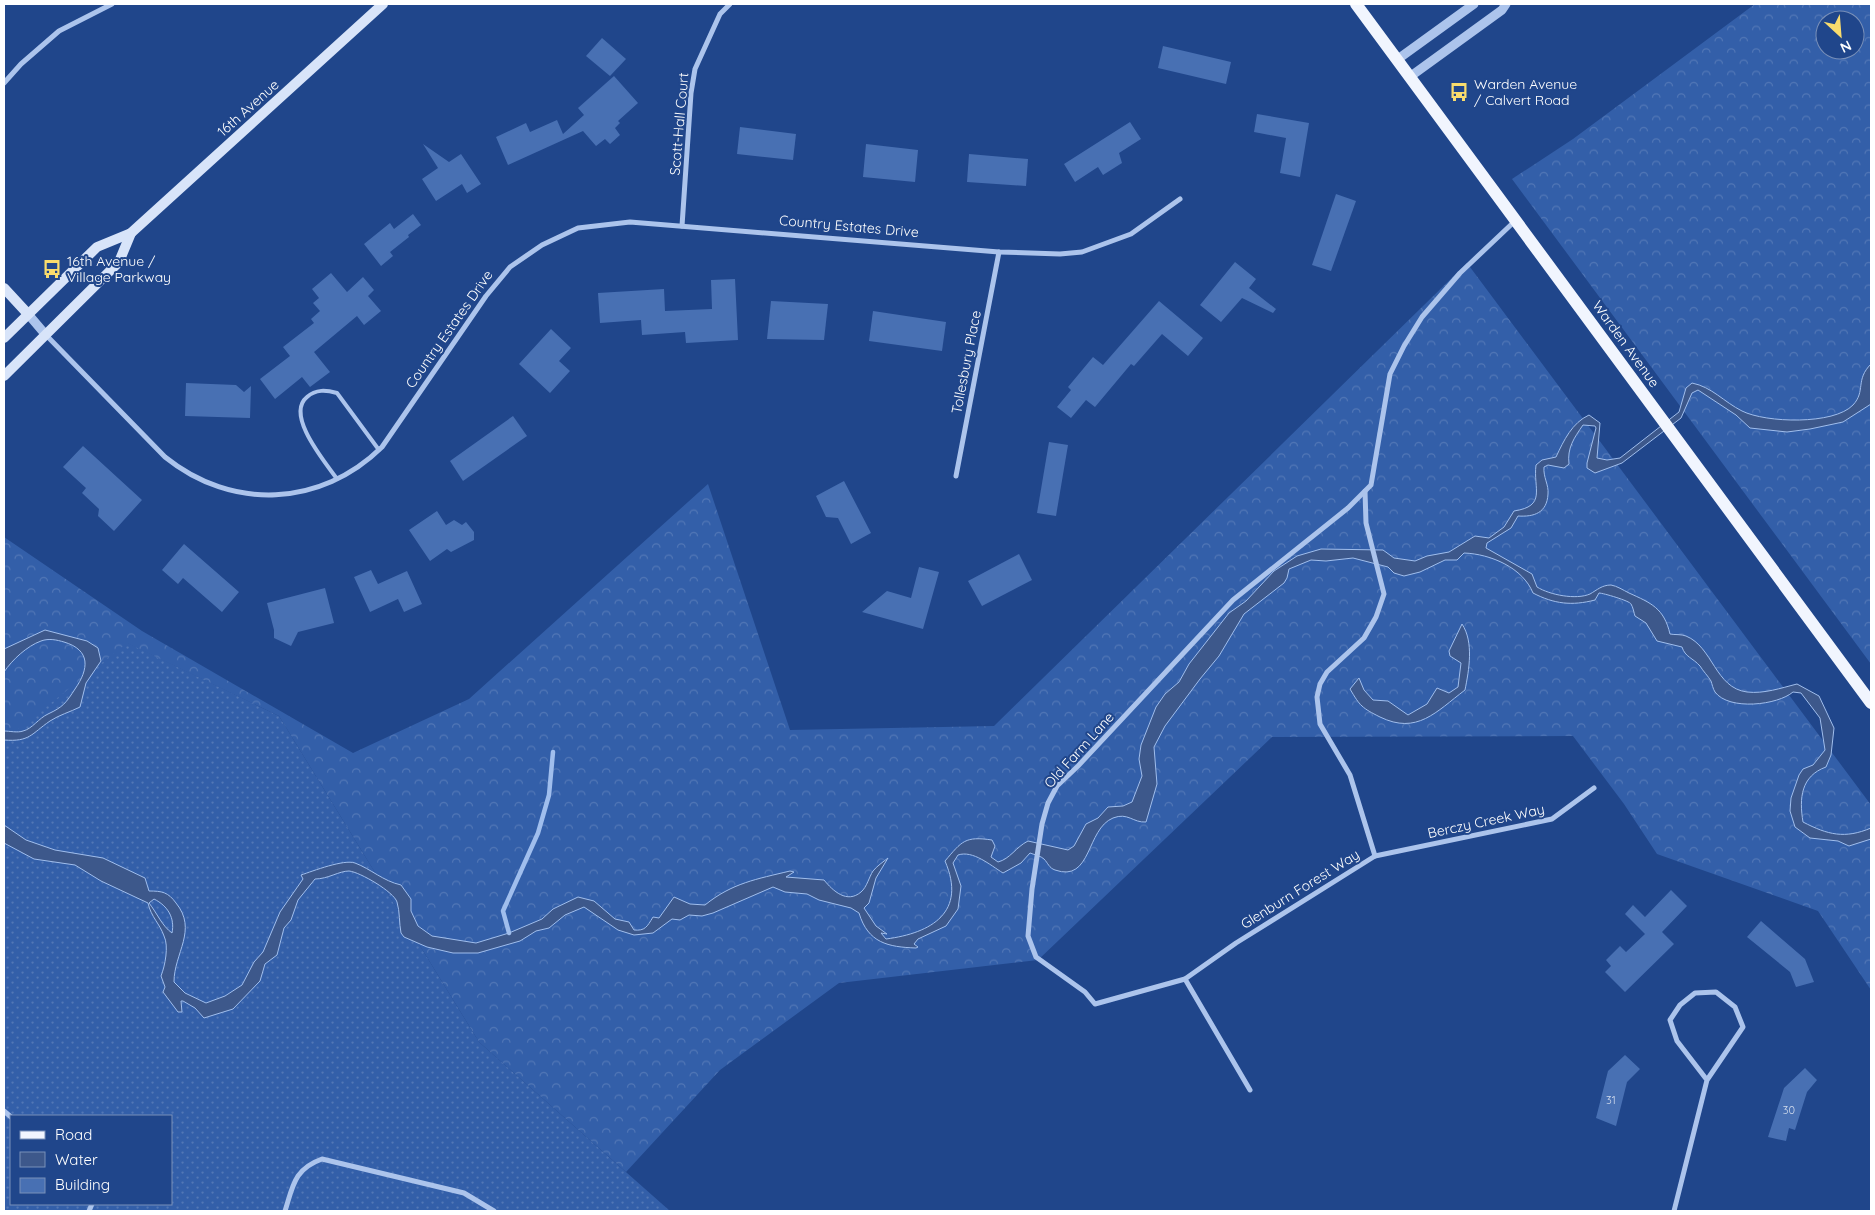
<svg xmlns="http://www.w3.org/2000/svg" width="1875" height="1215" font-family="Quicksand,sans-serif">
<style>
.grass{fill:url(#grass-dots);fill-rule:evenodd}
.forest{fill:url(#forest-crowns);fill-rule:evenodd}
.water{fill:#3d588b;stroke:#a0beed;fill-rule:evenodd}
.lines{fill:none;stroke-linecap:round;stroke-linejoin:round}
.stream{stroke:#a0beed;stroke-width:4.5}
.building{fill:#4870b3}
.service{stroke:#acc4ec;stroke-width:4}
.minor{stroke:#acc4ec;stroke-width:5}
.tertiary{stroke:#acc4ec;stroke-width:9}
.secondary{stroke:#d8e4f9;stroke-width:10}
.primary{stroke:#f1f5fe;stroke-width:12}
.labels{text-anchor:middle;stroke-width:4;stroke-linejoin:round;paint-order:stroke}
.number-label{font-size:11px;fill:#d1dbec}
.poi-label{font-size:14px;fill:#fff;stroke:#20468b;text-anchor:start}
.street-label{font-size:14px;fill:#fff;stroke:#20468b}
</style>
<defs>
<pattern id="grass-dots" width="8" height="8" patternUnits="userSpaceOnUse" patternTransform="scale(1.25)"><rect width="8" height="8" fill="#335fa9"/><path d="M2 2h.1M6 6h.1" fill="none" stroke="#5277b6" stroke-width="1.8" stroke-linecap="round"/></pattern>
<pattern id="forest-crowns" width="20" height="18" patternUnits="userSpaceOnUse" patternTransform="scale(1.25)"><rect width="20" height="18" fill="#335fa9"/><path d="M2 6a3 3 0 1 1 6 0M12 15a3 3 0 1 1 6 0" fill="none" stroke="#5277b6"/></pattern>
</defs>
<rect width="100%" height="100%" fill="#20468b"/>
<path class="grass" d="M29,595L279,716L479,1042L670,1211H4V616ZM11,1116H171V1204H11Z"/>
<g class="forest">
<path d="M1755,4H1871V664L1512,179L1573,139ZM1825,20H1855V50H1825Z"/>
<path d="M1467,263L1871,805V990L1818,911L1657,854L1624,804L1573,736L1272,737L1038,960L839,983L720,1070L626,1172L479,1042L279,716L127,643L4,740V537L142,631L353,753L469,699L708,484L790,730L994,726Z"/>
</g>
<g class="water">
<path d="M1871,364V404L1843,422L1810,429L1787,432L1750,428L1736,415L1698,390L1692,393L1681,418L1622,463L1595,473L1587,468V463L1596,428L1595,426L1583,425C1574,438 1567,448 1569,464L1564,468L1548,465L1544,467C1543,477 1549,485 1548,494C1547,513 1534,517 1518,516L1511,528L1487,543L1486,548L1532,574L1537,587C1550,595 1576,600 1590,594C1597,590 1602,585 1611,585C1617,586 1623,590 1629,593C1651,603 1664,608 1670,634C1675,635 1681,634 1686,636C1713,647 1715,688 1747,692C1764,694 1781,688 1797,684L1819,696L1834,728L1831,755L1826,767C1801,776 1799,798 1803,822C1828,835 1845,839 1871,828V839L1849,846L1838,841L1810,838L1795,827L1790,811L1791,798L1799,775L1803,769L1813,765L1825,750L1820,718L1801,693L1793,692C1778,705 1729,711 1715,692C1713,689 1712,684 1711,681C1708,676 1703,671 1700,666C1693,658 1685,657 1682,647L1657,641L1646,623L1635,616C1634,613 1633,607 1631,604C1630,601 1603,593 1599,593L1595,600C1572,606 1554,604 1533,593C1523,568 1491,554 1464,553L1457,560H1445L1420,572L1404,576L1394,573L1388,567L1353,558L1326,561L1311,560L1289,569L1287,578L1284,583L1244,614L1219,656L1200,679L1165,726L1154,747L1157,784L1146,822C1133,823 1128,812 1113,818C1086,829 1092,883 1055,870C1049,868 1048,863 1044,859C1041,856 1035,855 1030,853L1021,863L1003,873C990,865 973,850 958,855L953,863L961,886L958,909L946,926L918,939L914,944L918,947L916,948C888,947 868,943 859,913L851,908L819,900L807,894L785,892L773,887L713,913L702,916L689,915L680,920L672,919L653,933L634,935L618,930L584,907L565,915L549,928L536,931L520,941L478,953H453L427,947L404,937L401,933C399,923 400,912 397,902C394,892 360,872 349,871C339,871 328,879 315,879L298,900L291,920L284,928L277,955L265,964L260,981L233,1009L204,1018L195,1008L183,1001H181L182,1012H178L163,992L165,987L161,976C165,966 169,946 164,936C160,924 151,917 148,903L101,881L75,865L34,859L4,843V825L26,840L55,850L103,858L145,878L149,891C162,891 168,892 176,903C198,930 174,953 174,982L185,993L206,1003L225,996L242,985L254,962L263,952L280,912L303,879L301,875C313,871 344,859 355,863C371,869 383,881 401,885L411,899V911L418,926L432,936L476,943L509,933L542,919L553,909L578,897L594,901L615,919L629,922L634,930C645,931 647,927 653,917L659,918L674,897L690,904L705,905C732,883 757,879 790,871L794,872L786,877L824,880C833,891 847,904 861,892C867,887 869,877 873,871C877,866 883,862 888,858L876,878L869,903L864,908L876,926L887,934L881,933L886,939C932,933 967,912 945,861C962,841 965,836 992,840L995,846L991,857L998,862C1010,859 1016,847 1028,841L1068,850L1074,846L1086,824L1098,818L1108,807L1123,806L1132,802L1142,776L1139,759L1141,745L1156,707L1165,694L1179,682L1189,664L1229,613L1246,601L1274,571L1297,556L1321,549L1383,550L1394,558L1415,561L1427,556L1449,552L1475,536L1489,538L1504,527L1514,511C1547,506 1533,489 1536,465L1542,460L1556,457C1564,440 1572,423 1589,415L1600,423L1597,458L1607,460L1620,458L1679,412L1686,388L1692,383C1712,387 1724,402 1742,411C1766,423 1834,425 1853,405C1866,391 1855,380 1871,364ZM154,899C168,906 175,918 172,933C162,926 157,913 149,903Z"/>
<path d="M1462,624C1474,642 1469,670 1465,690C1436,712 1417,735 1380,717C1362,708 1360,706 1350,689L1359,678L1364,690L1373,700L1388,701L1408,715L1427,704L1437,688L1449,693L1458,687L1461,663L1450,656L1449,651Z"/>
<path d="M45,630L87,641L98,648L101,661L86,683L80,707C70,712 59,715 50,721C31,734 30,742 4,740V731C9,731 18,733 23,731C32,729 39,718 48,714C63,707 66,703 75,689C89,669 91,650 64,642C57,640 49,638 41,641C27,646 12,660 4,672V649Z"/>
</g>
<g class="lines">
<path class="stream" d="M509,933L503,911L538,833L549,795L553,752"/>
</g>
<g class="building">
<path d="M602,38L626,59L610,76L586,56Z"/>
<path d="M1163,46L1231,62L1226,84L1158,68Z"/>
<path d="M614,76L638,103L618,121L620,123L615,128L620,135L610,144L605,139L596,146L583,131L508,165L496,137L526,123L530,132L557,120L563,134L584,115L578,108Z"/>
<path d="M1257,114L1309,123L1300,177L1280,173L1286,138L1254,132Z"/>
<path d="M1130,122L1141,139L1119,153L1122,163L1103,175L1098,167L1075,182L1064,164Z"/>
<path d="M740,127L796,134L793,160L737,154Z"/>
<path d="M423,144L449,162L461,154L481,184L467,193L462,184L436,201L422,179L438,168Z"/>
<path d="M866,144L918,150L915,182L863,177Z"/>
<path d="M969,154L1028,159L1026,186L967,182Z"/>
<path d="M1336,194L1356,201L1331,271L1312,265Z"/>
<path d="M413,214L421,225L408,235L409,237L390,252L393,256L381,266L364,244L390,223L394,229Z"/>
<path d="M1235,262L1256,279L1249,288L1276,309L1273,313L1242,298L1221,322L1200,305Z"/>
<path d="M331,273L347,292L363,277L374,290L368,296L381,311L364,325L357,316L314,352L330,372L310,387L302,377L275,399L260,379L290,356L283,347L314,323L311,319L320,311L313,303L319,298L312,289Z"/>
<path d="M735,279L738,340L686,343L685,332L642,335L641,320L600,323L598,293L664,289L665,311L712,309L711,280Z"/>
<path d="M771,301L828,304L824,340L767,339Z"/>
<path d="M1159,301L1203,338L1188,356L1162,334L1134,366L1131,364L1095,407L1086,400L1071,418L1057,407L1071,390L1068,387L1093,357L1103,365Z"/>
<path d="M873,311L946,322L942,351L869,341Z"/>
<path d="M551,329L571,348L559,361L570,371L550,393L519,364Z"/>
<path d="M186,383L236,385L244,392L251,386L250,418L185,416Z"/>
<path d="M513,416L527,436L463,481L450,461Z"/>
<path d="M1049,442L1068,445L1056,516L1037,513Z"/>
<path d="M83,446L142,500L114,531L98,516L99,509L82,493L86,488L63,467Z"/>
<path d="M844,481L871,533L851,544L838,518L826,517L816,496Z"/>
<path d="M437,511L446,525L454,520L462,525L466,522L474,532V540L451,552L447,549L430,561L409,530Z"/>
<path d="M184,544L239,592L222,612L183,578L178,584L162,570Z"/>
<path d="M1019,554L1032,580L982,606L968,581Z"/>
<path d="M919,567L939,572L923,629L862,612L887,591L911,598Z"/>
<path d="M371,570L378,584L407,571L422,604L404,612L398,599L370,612L354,577Z"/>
<path d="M325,588L334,623L298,632L291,646L274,638V630L267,603Z"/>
<path d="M1671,890L1687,906L1662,932L1674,944L1625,992L1605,972L1611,966L1606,960L1620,946L1626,952L1645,934L1625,914L1633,905L1645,917Z"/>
<path d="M1761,921L1805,959L1814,982L1796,987L1790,972L1747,937Z"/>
<path d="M1625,1055L1640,1069L1627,1082L1616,1126L1596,1118L1608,1071Z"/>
<path d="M1805,1068L1817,1080L1807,1092L1795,1130L1789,1128L1786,1141L1768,1137L1784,1088Z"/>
</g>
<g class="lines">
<path class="service" d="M337,479C325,462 285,415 307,397C316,389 326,390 337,393L379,450"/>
<g class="minor">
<path d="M4,83L21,64L59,31L112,4"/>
<path d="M1516,220L1460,273L1422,317L1404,346L1390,374L1371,485L1348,508L1233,600L1078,766L1057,786L1048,803L1042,824L1032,889L1028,936L1036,957L1085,992L1095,1004L1185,979L1236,943L1375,856L1552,819L1594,788"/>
<path d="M682,226L691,93L695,69L720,14L730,4"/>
<path d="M45,334L165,457C232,511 321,507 382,447L486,296L510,267L542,245L578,228L630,222L999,252L1060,254L1082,252L1131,234L1180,199"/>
<path d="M956,476L999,252"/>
<path d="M1365,491L1366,523L1384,594L1376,617L1364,638L1327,672L1320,684L1317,697L1320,724L1350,775L1375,856"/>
<path d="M1185,979L1250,1090"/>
<path d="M4,1111L11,1117"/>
<path d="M89,1211L92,1204"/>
<path d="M285,1211C293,1186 294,1169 322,1159L464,1193L494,1211"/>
<path d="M1674,1211L1707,1080L1743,1027L1735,1007L1716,992L1695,993L1680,1005L1670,1020L1677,1041L1707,1080"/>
</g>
<g class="tertiary">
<path d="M1398,59L1474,4"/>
<path d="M1411,76L1502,10L1506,4"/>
<path d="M28,314L45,334"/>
</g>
<g class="secondary">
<path d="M4,288L28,314"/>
<path d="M4,338L97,247L131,233L383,4"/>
<path d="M4,376L119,262L131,233"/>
</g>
<path class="primary" d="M1356,4L1871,703"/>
</g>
<defs>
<g id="bus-bare" transform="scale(1.5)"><path d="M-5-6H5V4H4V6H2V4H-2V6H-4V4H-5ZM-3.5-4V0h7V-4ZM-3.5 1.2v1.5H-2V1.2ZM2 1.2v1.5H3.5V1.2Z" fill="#f9dc6d" stroke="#20468b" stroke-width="2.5" paint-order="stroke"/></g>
</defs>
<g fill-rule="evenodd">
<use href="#bus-bare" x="1459" y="92"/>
<use href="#bus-bare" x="52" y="269"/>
</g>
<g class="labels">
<g class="number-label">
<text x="1611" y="1104">31</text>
<text x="1789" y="1114">30</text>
</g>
<g class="poi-label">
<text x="1474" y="89">Warden Avenue<tspan x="1474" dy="16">/ Calvert Road</tspan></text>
<text x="67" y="266">16th Avenue /<tspan x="67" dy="16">Village Parkway</tspan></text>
</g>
<g class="street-label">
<text transform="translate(248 108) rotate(-42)" y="5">16th Avenue</text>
<text transform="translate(679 124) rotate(-85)" y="5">Scott-Hall Court</text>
<text transform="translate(849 226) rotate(5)" y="5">Country Estates Drive</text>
<text transform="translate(449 329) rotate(-55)" y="5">Country Estates Drive</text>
<text transform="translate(1626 344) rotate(54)" y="5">Warden Avenue</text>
<text transform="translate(966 362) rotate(-79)" y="5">Tollesbury Place</text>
<text transform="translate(1079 750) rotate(-48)" y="5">Old Farm Lane</text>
<text transform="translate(1486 821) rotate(-12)" y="5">Berczy Creek Way</text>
<text transform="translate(1300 889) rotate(-32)" y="5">Glenburn Forest Way</text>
</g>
</g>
<rect width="1875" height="1215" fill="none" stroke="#ffffff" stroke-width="10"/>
<rect x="10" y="1115" width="162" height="90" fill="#20468b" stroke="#7990b9"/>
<rect x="20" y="1131" width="25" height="8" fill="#f1f5fe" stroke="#7990b9"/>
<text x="55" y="1140" font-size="15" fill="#ffffff">Road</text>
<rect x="20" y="1152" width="25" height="15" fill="#3d588b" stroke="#7990b9"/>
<text x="55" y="1165" font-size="15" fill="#ffffff">Water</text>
<rect x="20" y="1178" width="25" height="15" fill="#4870b3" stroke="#7990b9"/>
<text x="55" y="1190" font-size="15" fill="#ffffff">Building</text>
<g transform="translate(1840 35) rotate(154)"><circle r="24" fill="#20468b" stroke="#7990b9"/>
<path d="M0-4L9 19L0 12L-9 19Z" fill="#f9dc6d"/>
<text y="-8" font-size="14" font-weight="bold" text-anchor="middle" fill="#ffffff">N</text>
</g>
</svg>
